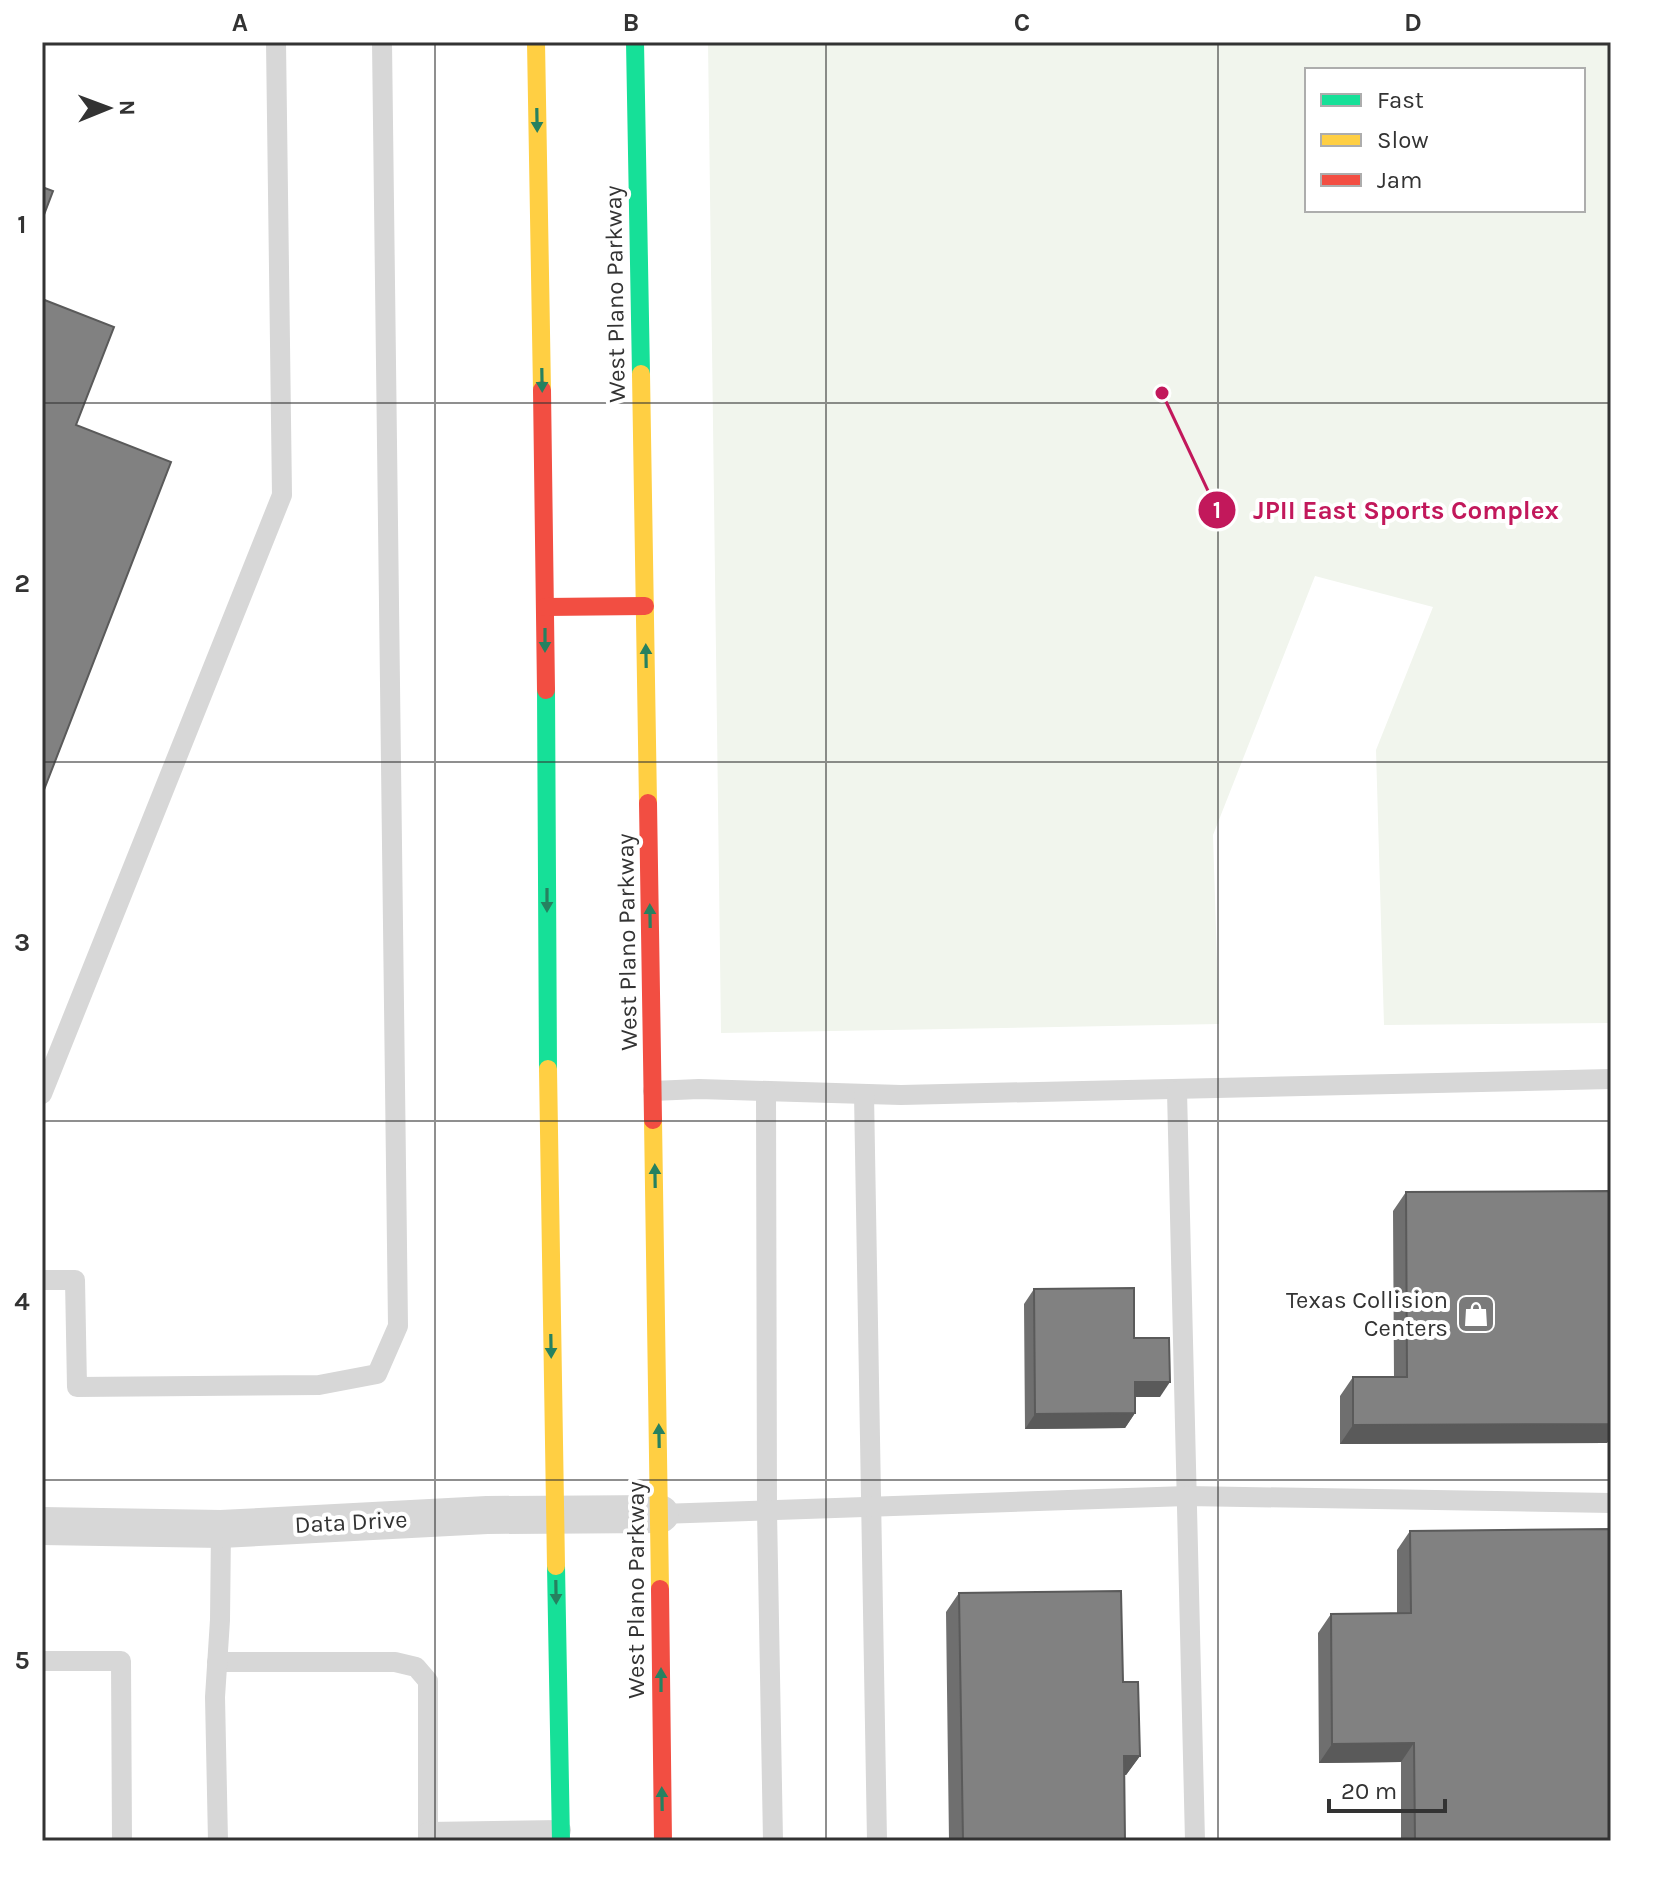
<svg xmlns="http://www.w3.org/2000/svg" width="1653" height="1883" font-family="Karla,sans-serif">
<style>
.green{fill:#f1f5ed;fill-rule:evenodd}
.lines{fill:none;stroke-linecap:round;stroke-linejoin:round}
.lane{stroke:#d7d7d7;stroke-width:20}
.street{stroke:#d7d7d7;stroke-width:38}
.fast{stroke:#16e098;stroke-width:18}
.slow{stroke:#ffcf43;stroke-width:18}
.jam{stroke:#f24e42;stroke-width:18}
.wall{fill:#6f6f6f}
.shaded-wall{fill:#5a5a5a}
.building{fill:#818181;stroke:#5a5a5a;stroke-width:2}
.oneway{fill:#268160}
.grid{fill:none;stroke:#333;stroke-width:2;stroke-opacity:0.55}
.labels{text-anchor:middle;stroke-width:8;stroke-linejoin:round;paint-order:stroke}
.street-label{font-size:24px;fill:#333;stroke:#fff}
.poi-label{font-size:24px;fill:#333;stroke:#fff;text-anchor:end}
.leader{fill:none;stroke:#c2185b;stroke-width:3}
.callout-dot{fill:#c2185b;stroke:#fff;stroke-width:3}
.mark-label{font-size:24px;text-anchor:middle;font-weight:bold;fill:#fff}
.callout-label{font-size:26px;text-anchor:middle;font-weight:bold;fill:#c2185b;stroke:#fff;stroke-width:8;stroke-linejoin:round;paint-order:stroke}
.neatline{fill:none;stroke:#333;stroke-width:3}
.grid-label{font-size:26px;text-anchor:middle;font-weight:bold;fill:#333}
</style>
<rect width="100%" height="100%" fill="#fff"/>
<path class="green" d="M708,42H1611V1023L1384,1025L1376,750L1433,607L1315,576L1213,835L1219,1024L721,1033ZM1307,70H1583V210H1307Z"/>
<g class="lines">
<g class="lane">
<path d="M653,1091L699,1089L901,1095L1611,1079"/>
<path d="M766,1091L767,1511L773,1841"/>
<path d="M1177,1091L1195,1841"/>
<path d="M42,1094L282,495L276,42"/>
<path d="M864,1094L877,1841"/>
<path d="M42,1280H75L77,1387L319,1385L377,1374L398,1326L382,42"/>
<path d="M660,1514L1187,1496L1611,1503"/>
<path d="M42,1661H121L122,1841"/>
<path d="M217,1662H395L416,1667L428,1681V1841"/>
<path d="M428,1832L561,1830"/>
<path d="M218,1841L215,1697L220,1620L221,1529"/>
</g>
<path class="street" d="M42,1526L221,1529L487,1515L660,1514"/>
<g class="fast">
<path d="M635,42L641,374"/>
<path d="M546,690L548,1069"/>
<path d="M556,1566L561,1841"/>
</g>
<g class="slow">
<path d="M536,42L542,390"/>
<path d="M641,374L648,803"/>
<path d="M548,1069L556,1566"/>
<path d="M653,1120L660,1589"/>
</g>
<g class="jam">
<path d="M542,390L546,690"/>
<path d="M545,607L645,606"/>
<path d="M648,803L653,1120"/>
<path d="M660,1589L663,1841"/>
</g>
</g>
<g class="wall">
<path d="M1611,1191V1437L1607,1443L1340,1444V1396L1353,1377H1394L1393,1211L1406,1192Z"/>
<path d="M1034,1289L1134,1338L1160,1397H1135V1413L1125,1428L1025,1429L1024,1304Z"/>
<path d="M1410,1531L1611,1841H1401V1762L1319,1763L1318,1633L1331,1614H1397V1550Z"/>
<path d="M959,1593L1123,1682L1140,1756L1126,1775H1124L1125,1841H949L946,1612Z"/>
</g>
<g class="shaded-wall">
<path d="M1135,1382H1170L1160,1397H1125Z"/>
<path d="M1135,1413L1125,1428L1025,1429L1035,1414Z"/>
<path d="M1611,1424V1437L1607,1443L1340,1444L1353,1425Z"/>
<path d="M1414,1743L1401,1762L1319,1763L1332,1744Z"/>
<path d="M1124,1756H1140L1126,1775H1110Z"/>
</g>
<g class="building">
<path d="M42,187L53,191L42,220Z"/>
<path d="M42,299L114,327L76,425L171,462L42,795Z"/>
<path d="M1611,1191V1424L1353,1425V1377H1407L1406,1192Z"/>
<path d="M1134,1288V1338H1169L1170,1382H1135V1413L1035,1414L1034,1289Z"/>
<path d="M1611,1529V1841H1415L1414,1743L1332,1744L1331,1614L1411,1613L1410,1531Z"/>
<path d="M1121,1591L1123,1682H1138L1140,1756H1124L1125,1841H963L959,1593Z"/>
</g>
<defs><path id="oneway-solid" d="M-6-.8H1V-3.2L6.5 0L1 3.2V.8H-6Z" transform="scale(2)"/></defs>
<g class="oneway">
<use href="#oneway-solid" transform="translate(537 120) rotate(89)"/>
<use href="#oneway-solid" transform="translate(542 380) rotate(89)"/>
<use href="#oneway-solid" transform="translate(545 640) rotate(90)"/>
<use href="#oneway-solid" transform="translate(646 656) rotate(-91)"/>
<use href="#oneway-solid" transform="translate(547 900) rotate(90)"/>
<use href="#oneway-solid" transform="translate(650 916) rotate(-91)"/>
<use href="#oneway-solid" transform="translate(655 1176) rotate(-91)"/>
<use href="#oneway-solid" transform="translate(551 1346) rotate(89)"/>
<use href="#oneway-solid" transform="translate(659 1436) rotate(-91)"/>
<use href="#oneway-solid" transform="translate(556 1592) rotate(89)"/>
<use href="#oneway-solid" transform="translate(661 1680) rotate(-90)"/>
<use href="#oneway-solid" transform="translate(662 1799) rotate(-91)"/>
</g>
<path class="grid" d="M435,42V1841M826,42V1841M1218,42V1841M42,403H1611M42,762H1611M42,1121H1611M42,1480H1611"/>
<defs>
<g id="shop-square" transform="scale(2)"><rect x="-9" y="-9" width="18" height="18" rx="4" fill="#7a7a7a" stroke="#fff"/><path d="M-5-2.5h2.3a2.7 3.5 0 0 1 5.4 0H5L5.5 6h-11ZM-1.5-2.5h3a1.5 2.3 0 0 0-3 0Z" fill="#fff"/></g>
</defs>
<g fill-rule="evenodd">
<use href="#shop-square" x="1476" y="1314"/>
</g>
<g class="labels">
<g class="street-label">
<text transform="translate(615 294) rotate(-91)" y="8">West Plano Parkway</text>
<text transform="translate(627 942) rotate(-91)" y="8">West Plano Parkway</text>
<text transform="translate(351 1522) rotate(-3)" y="8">Data Drive</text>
<text transform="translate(636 1590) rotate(-90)" y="8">West Plano Parkway</text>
</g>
<g class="poi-label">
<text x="1448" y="1308">Texas Collision<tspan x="1448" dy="28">Centers</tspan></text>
</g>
</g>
<path class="leader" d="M1162 393L1217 510"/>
<g class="callout-dot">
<circle cx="1162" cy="393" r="8"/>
<circle cx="1217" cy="510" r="20"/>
</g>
<g class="mark-label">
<text x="1217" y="518">1</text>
</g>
<g class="callout-label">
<text x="1406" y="519">JPII East Sports Complex</text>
</g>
<rect width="1653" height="1883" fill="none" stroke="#ffffff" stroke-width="88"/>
<rect x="1305" y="68" width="280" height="144" fill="#ffffff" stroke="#adadad" stroke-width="2"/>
<rect x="1321" y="94" width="40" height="12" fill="#16e098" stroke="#adadad" stroke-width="2"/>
<text x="1377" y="108" font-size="24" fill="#333333">Fast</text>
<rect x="1321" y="134" width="40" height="12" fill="#ffcf43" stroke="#adadad" stroke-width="2"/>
<text x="1377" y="148" font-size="24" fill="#333333">Slow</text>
<rect x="1321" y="174" width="40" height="12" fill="#f24e42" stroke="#adadad" stroke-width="2"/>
<text x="1377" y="188" font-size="24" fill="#333333">Jam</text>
<g transform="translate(108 108) rotate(89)" stroke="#ffffff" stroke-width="6" paint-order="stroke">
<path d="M0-6L14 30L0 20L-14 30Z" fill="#333333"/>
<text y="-12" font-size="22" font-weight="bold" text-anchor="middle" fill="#333333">N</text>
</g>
<path d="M1329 1799v12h116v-12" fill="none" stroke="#333333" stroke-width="4"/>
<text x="1341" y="1799" font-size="24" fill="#333333" stroke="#ffffff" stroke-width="6" paint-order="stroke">20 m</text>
<rect x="44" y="44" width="1565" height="1795" class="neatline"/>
<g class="grid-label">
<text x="240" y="31">A</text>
<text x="631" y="31">B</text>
<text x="1022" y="31">C</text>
<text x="1413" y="31">D</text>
<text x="22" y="233">1</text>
<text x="22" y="592">2</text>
<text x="22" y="951">3</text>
<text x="22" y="1310">4</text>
<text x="22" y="1669">5</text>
</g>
</svg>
